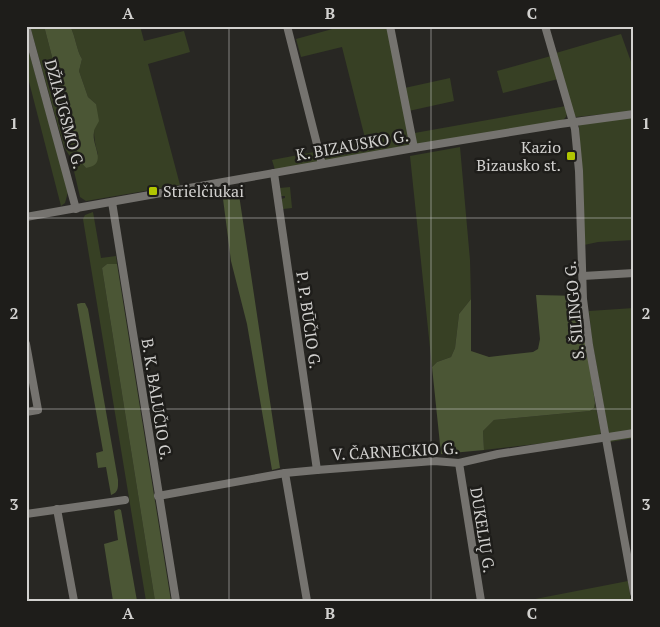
<svg xmlns="http://www.w3.org/2000/svg" width="660" height="627" font-family="'PT Serif',serif">
<style>
.green{fill:#374024}
.forest{fill:#4b5635}
.lines{fill:none;stroke-linecap:round;stroke-linejoin:round}
.minor{stroke:#75736f;stroke-width:8}
.grid{fill:none;stroke:#d2d1cf;stroke-width:1;stroke-opacity:0.55}
.poi-dot{fill:#b0c501;stroke:#1e1d1a;stroke-width:2}
.labels{text-anchor:middle;stroke-width:5;stroke-linejoin:round;paint-order:stroke}
.street-label{font-size:16px;fill:#d2d1cf;stroke:#1e1d1a}
.poi-label{font-size:16px;fill:#d2d1cf;stroke:#1e1d1a;text-anchor:end}
.neatline{fill:none;stroke:#d2d1cf;stroke-width:2}
.grid-label{font-size:16px;text-anchor:middle;font-weight:bold;fill:#d2d1cf}
</style>
<rect width="100%" height="100%" fill="#282723"/>
<g class="green">
<path d="M30,26H44L79,160L86,168L98,154C92,137 94,121 96,104L88,97L79,71L82,59C76,49 76,37 70,26H140L144,41L184,31L190,52L148,64L180,185L86,201L80,197L71,158L64,147Z"/>
<path d="M336,26H387L400,89L450,78L454,101L404,112L409,134L566,106C567,113 568,116 563,120L275,170L272,160L366,142L342,47L301,57L296,39L336,28Z"/>
<path d="M621,34L634,70V111L576,117L574,116L556,53Z"/>
<path d="M26,41L68,192L65,203L61,206L26,70Z"/>
<path d="M551,56L558,79L503,93L497,71Z"/>
<path d="M634,117V240L598,242L584,245L579,125L582,124Z"/>
<path d="M460,147L470,260L471,299L459,314L455,348L451,357L437,362L432,367L410,156Z"/>
<path d="M290,187L292,208L283,209L281,199L285,198V196H281L280,188Z"/>
<path d="M93,212L101,258L116,256L117,264H107L102,268L155,601H146L83,219L85,215Z"/>
<path d="M634,308V438L610,442L592,340L589,311Z"/>
<path d="M595,403L601,433L596,437L484,450L483,431L494,420L590,411L594,408Z"/>
<path d="M628,581L631,601H525Z"/>
</g>
<g class="forest">
<path d="M44,26H70C76,37 76,49 82,59L79,71L88,97L96,104L99,121C97,125 94,129 94,132C91,146 109,164 86,168L79,160Z"/>
<path d="M238,188L280,468L272,470L247,324L231,261L222,191Z"/>
<path d="M107,264H117L171,601H155L102,268Z"/>
<path d="M536,295L580,296L595,403L594,408L590,411L494,420L483,431L484,450L441,454L432,367L437,362L451,357L455,348L459,314L471,299V351L489,357L533,352L538,349L540,339Z"/>
<path d="M81,303H85L88,309L118,480C118,487 119,492 111,495L106,467L98,468L96,453L103,451L77,304Z"/>
<path d="M119,509L121,510L137,601H113L104,544L118,540L114,511Z"/>
</g>
<g class="lines">
<g class="minor">
<path d="M26,26L76,209"/>
<path d="M287,26L322,164"/>
<path d="M390,26L414,148"/>
<path d="M545,26L575,129L579,171L583,299L589,345L634,593"/>
<path d="M274,173L317,470"/>
<path d="M112,202L176,601"/>
<path d="M26,217L414,148L560,124L634,114"/>
<path d="M583,276L634,273"/>
<path d="M26,344L38,410L26,412"/>
<path d="M459,463L481,601"/>
<path d="M285,473L307,601"/>
<path d="M158,496L285,473L317,470L434,461L459,463L498,454L634,433"/>
<path d="M57,509L74,601"/>
<path d="M26,514L125,500"/>
</g>
</g>
<path class="grid" d="M229,26V601M431,26V601M26,218H634M26,409H634"/>
<g class="poi-dot">
<rect x="566" y="151" width="10" height="10" rx="2.5"/>
<rect x="148" y="186" width="10" height="10" rx="2.5"/>
</g>
<g class="labels">
<g class="street-label">
<text transform="translate(65 114) rotate(75)" y="6">DŽIAUGSMO G.</text>
<text transform="translate(352 145) rotate(-10)" y="6">K. BIZAUSKO G.</text>
<text transform="translate(574 310) rotate(-95)" y="6">S. ŠILINGO G.</text>
<text transform="translate(309 320) rotate(82)" y="6">P. P. BŪČIO G.</text>
<text transform="translate(157 399) rotate(81)" y="6">B. K. BALUČIO G.</text>
<text transform="translate(395 451) rotate(-3)" y="6">V. ČARNECKIO G.</text>
<text transform="translate(483 530) rotate(81)" y="6">DUKELIŲ G.</text>
</g>
<g class="poi-label">
<text x="561" y="153">Kazio<tspan x="561" dy="18">Bizausko st.</tspan></text>
<text x="163" y="197" text-anchor="start">Strielčiukai</text>
</g>
</g>
<rect width="660" height="627" fill="none" stroke="#1e1d1a" stroke-width="55"/>
<rect x="28" y="28" width="604" height="572" class="neatline"/>
<g class="grid-label">
<text x="128" y="19">A</text>
<text x="330" y="19">B</text>
<text x="532" y="19">C</text>
<text x="14" y="129">1</text>
<text x="646" y="129">1</text>
<text x="14" y="319">2</text>
<text x="646" y="319">2</text>
<text x="14" y="510">3</text>
<text x="646" y="510">3</text>
<text x="128" y="619">A</text>
<text x="330" y="619">B</text>
<text x="532" y="619">C</text>
</g>
</svg>
